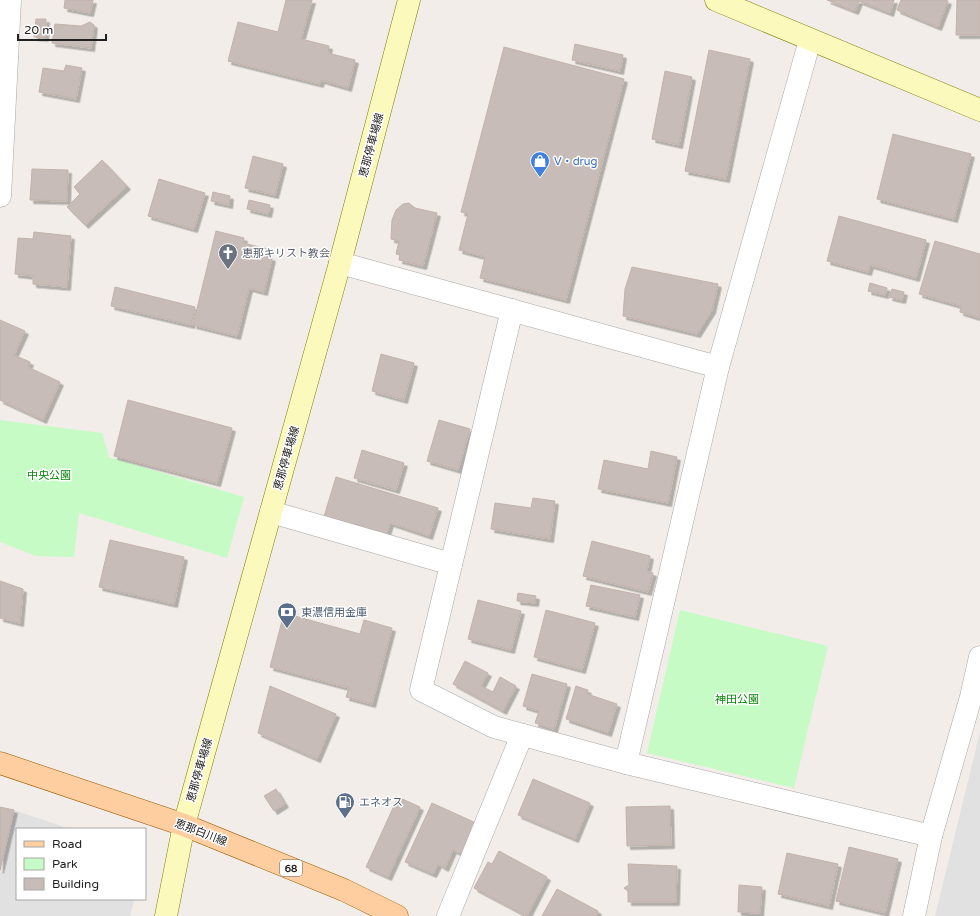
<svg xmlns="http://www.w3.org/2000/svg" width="980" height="916" font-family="'Varela Round','Noto Sans JP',sans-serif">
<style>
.park{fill:#c6fbc5}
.parking{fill:#e1e1e1}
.building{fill:#c7bcb7;stroke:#c4b2a9;filter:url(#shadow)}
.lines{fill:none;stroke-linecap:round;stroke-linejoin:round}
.street-casing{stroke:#a8a8a8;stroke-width:23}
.secondary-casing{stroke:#7c7e02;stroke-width:23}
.primary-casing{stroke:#9e5b00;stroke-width:23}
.street{stroke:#fff;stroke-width:22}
.secondary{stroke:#fbf9bc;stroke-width:22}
.primary{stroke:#fecda0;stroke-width:22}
.labels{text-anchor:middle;stroke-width:3;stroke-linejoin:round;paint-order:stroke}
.shield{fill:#fff;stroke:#646464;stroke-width:1}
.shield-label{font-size:10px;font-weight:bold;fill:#212121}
.street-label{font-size:11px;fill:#212121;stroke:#fff}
.shop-label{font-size:11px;fill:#366cbe;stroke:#fff;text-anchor:start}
.worship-label{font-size:11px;fill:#5b616d;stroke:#fff;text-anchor:start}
.park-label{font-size:11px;fill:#0a8509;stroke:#fff}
.service-label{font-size:11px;fill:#4e5e75;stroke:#fff;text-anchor:start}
</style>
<defs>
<filter id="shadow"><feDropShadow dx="3.5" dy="3.5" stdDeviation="0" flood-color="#0004"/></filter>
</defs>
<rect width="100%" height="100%" fill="#f2ede8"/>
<g class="park">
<path d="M0,420L102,433L109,457L244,497L227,558L79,513L74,557L36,556L0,542Z"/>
<path d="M680,610L828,646L794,788L647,753Z"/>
</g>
<g class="parking">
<path d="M980,732V916H935Z"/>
<path d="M14,810L70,829H17V899H133L134,901L130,916H0V869Z"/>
</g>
<g class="building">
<path d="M65,0H93L90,13L64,8Z"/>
<path d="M286,0H312L301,39L329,46L328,53L355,60L348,88L321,80L320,84L228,61L238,22L278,32Z"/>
<path d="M827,0H894L890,13L859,1L855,11Z"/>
<path d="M901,0H945L948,1L938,27L897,10Z"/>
<path d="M957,0H980V35H956Z"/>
<path d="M36,19H46L45,38L34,37Z"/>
<path d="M90,22L94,25L91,48L52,43L55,24L81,26Z"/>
<path d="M575,44L623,55L620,71L572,60Z"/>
<path d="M504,47L624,79L566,300L480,278L485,257L459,250L468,214L461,212Z"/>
<path d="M709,50L750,59L726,179L685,171Z"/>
<path d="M66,65L82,68L76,99L39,92L43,68L64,71Z"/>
<path d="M665,71L692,77L679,145L652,139Z"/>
<path d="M893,134L971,154L954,219L877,199Z"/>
<path d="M253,156L283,164L275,195L245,188Z"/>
<path d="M102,160L127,186L85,225L67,207L80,194L74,187Z"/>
<path d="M32,169L68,170L67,201L30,200Z"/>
<path d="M159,179L205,193L194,229L148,216Z"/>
<path d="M213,192L230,196L229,205L211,201Z"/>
<path d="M249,200L270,205L268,214L247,209Z"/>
<path d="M409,203L415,208L437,213L423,266L399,260L400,255L396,254L399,241L391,239L392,220L396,210L403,204Z"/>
<path d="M839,216L926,240L916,278L870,265L868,272L827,261Z"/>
<path d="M216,231L244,238L243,243L268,249L266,256L272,258L264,292L249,288L237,336L193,325Z"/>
<path d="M34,232L71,236L67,287L33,284V276L15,274L18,238L33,239Z"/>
<path d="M935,241L980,254V318L960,312L961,306L919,294Z"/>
<path d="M632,267L718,284L712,310L697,334L623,316L625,289Z"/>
<path d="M870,283L887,288L885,295L868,291Z"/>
<path d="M115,287L195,307L191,325L111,306Z"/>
<path d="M892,289L904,292L902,300L889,297Z"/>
<path d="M0,320L25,331L14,355L30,362L28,367L60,382L43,420L0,400Z"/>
<path d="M381,354L414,363L404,400L372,391Z"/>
<path d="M128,400L232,428L217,483L114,456Z"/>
<path d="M439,420L470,429L458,470L427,461Z"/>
<path d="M362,450L404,463L396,490L354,478Z"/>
<path d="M651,451L677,457L668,503L598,489L604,460L648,469Z"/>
<path d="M336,477L438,508L429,536L390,523L385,539L323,520Z"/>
<path d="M533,498L555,501L550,539L491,529L495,503L531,508Z"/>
<path d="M110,540L184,557L174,604L99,587Z"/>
<path d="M592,541L650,556L647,571L653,573L648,592L583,576Z"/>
<path d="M0,581L23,589L20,623L0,618Z"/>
<path d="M591,585L640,595L635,617L586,606Z"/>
<path d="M518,593L536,596L535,603L517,601Z"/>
<path d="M478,600L521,611L511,650L468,639Z"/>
<path d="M546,610L595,623L582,670L534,657Z"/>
<path d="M284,613L360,634L364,620L392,628L372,704L346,697L349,688L270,667Z"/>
<path d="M465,661L488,673L481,686L493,692L500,677L516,686L503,711L453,684Z"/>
<path d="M532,674L567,684L554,729L535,723L539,711L523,706Z"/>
<path d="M270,686L336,714L317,759L258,733Z"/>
<path d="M576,686L588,690L587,694L617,704L608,733L566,719Z"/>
<path d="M533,779L590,803L575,839L518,815Z"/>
<path d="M276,789L285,804L274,811L264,796Z"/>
<path d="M398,797L420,807L388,877L366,867Z"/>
<path d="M432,803L476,823L462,854L453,850L445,868L438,864L433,874L405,862Z"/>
<path d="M670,806L671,845L627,846L626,807Z"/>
<path d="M0,807L14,810L0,870Z"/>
<path d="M849,847L898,859L885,913L836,901Z"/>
<path d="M499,851L547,877L527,916L474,888L488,862L492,864Z"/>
<path d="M787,853L838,864L829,906L778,894Z"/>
<path d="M628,864L677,866L676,902H628V891L624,888L629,885Z"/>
<path d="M739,885L762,887L760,913L738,912Z"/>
<path d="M557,889L598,911L596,916H542Z"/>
</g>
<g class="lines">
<g class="street-casing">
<g id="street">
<path d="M0,196L10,0"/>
<path d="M340,263L718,367"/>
<path d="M512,310L421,690L494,727L626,763L931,836"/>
<path d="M271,512L451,564"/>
<path d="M626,763L718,367L810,40"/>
<path d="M448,916L522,735"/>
<path d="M914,916L931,836L971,697L980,657"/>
</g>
</g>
<g class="secondary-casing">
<g id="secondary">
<path d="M716,0L980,110"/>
<path d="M166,916L184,825L340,263L409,0"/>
</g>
</g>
<g class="primary-casing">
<path id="primary" d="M0,763L184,825L344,890L397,916"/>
</g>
<use href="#street" class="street"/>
<use href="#secondary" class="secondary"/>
<use href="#primary" class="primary"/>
</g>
<defs>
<g id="shop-pin" transform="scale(1)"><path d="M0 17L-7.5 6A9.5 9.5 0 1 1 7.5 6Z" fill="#3f7fe0" stroke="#fff"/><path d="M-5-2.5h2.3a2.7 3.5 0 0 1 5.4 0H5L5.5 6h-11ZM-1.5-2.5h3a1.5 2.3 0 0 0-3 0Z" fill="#fff"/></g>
<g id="church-pin" transform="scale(1)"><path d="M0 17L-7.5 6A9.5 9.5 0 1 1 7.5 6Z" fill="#6b7280" stroke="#fff"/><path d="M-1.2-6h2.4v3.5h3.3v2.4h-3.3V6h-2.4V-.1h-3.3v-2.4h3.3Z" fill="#fff"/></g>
<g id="bank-pin" transform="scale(1)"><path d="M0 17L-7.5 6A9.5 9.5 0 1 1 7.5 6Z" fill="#5c6f8a" stroke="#fff"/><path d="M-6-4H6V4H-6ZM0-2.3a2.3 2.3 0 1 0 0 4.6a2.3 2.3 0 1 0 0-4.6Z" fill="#fff"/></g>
<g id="fuel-pin" transform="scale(1)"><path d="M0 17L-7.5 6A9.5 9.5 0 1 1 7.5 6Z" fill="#5c6f8a" stroke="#fff"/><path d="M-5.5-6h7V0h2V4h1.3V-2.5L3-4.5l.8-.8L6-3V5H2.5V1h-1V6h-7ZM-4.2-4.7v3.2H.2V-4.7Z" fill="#fff"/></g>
</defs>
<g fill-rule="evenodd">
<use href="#shop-pin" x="540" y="161"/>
<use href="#church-pin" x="228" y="253"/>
<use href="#bank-pin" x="287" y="612"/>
<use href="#fuel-pin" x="345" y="802"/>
</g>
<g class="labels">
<rect class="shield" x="280" y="860" width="22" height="16" rx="3"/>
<g class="shield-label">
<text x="291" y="872">68</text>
</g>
<g class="street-label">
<text transform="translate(371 145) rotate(-75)" y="4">恵那停車場線</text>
<text transform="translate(286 458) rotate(-74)" y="4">恵那停車場線</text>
<text transform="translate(199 770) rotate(-74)" y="4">恵那停車場線</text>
<text transform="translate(201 832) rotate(21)" y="4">恵那白川線</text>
</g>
<g class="shop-label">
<text x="554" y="165">V・drug</text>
</g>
<g class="worship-label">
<text x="242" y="257">恵那キリスト教会</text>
</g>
<g class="park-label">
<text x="49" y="479">中央公園</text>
<text x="737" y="703">神田公園</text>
</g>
<g class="service-label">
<text x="301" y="616">東濃信用金庫</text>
<text x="359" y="806">エネオス</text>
</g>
</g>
<rect x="16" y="828" width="130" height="72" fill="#ffffff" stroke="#a6a6a6"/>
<rect x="24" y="841" width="20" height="6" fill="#fecda0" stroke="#a6a6a6"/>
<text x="52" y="848" font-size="12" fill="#212121">Road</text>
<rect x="24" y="858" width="20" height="12" fill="#c6fbc5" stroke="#a6a6a6"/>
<text x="52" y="868" font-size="12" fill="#212121">Park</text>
<rect x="24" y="878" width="20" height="12" fill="#c7bcb7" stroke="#a6a6a6"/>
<text x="52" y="888" font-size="12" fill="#212121">Building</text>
<path d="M18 34v6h88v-6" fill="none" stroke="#212121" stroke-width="2"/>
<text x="24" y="34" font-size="12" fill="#212121" stroke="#ffffff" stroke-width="3" paint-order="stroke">20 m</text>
</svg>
